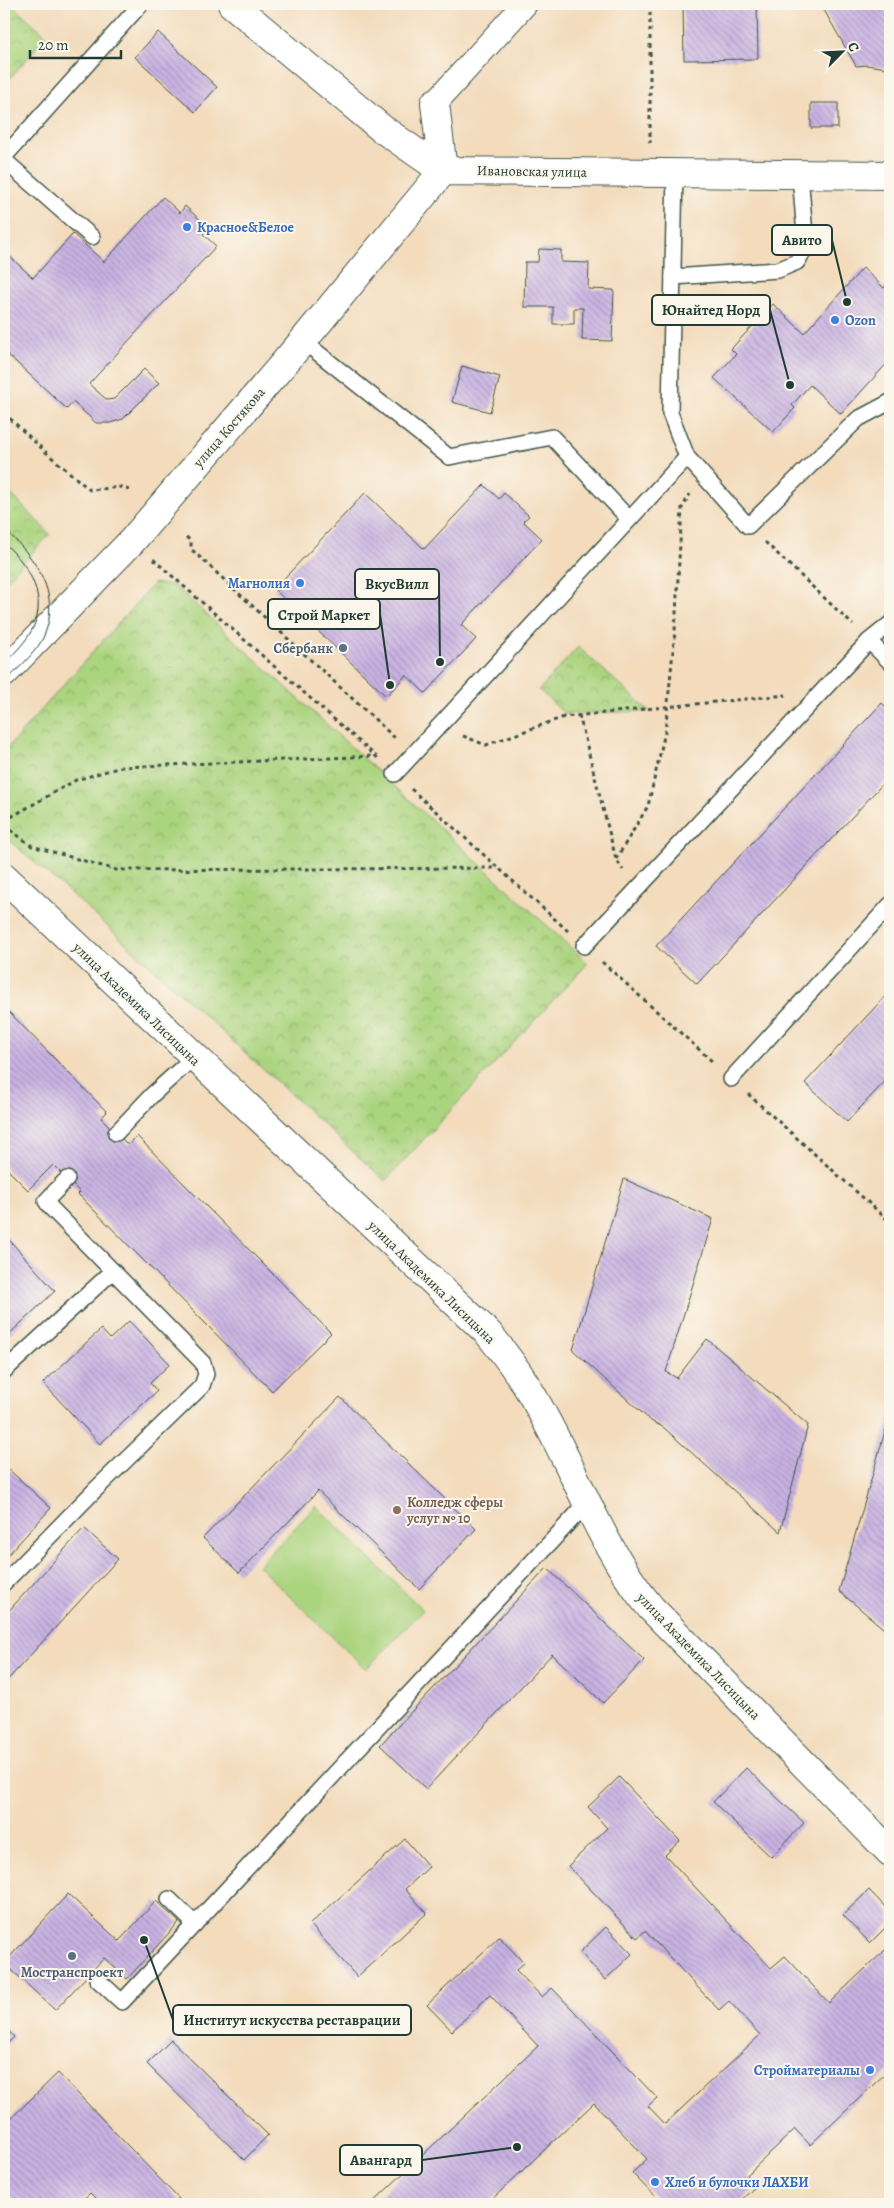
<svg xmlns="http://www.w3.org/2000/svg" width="894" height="2208" font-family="Alegreya,serif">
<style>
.park{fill:url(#park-crowns);stroke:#65885a}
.pitch{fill:#abd47f;stroke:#65885a}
.building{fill:url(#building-back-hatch)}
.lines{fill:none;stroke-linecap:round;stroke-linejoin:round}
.service-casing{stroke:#3f5548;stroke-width:18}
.pedestrian-casing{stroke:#3f5548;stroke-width:26}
.minor-casing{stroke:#3f5548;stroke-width:30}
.tertiary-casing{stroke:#3f5548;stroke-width:30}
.path{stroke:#3f5548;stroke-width:3;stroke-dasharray:4 4;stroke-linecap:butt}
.service{stroke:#fff;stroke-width:15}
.pedestrian{stroke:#fff;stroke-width:24}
.minor{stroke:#fff;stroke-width:28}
.tertiary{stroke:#fff;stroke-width:28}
.tram{stroke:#1f3d34;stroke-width:1}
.shop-dot{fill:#3f7fe0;stroke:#fbf7ec;stroke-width:2}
.service-dot{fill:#5c6f8a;stroke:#fbf7ec;stroke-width:2}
.education-dot{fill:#8d6e63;stroke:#fbf7ec;stroke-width:2}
.labels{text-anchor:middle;stroke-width:4;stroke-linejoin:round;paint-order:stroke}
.street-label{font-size:14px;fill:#1f3d34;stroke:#fbf7ec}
.shop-label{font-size:14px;font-weight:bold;fill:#366cbe;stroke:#fbf7ec;text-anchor:start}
.service-label{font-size:14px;font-weight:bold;fill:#4e5e75;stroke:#fbf7ec;text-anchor:end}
.education-label{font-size:14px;font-weight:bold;fill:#785e54;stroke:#fbf7ec;text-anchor:start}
.leader{fill:none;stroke:#1f3d34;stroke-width:2}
.callout-dot{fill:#1f3d34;stroke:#fbf7ec;stroke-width:2}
.callout{fill:#fbf7ec;stroke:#1f3d34;stroke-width:2}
.callout-label{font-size:15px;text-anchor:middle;font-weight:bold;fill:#1f3d34}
</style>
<defs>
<pattern id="park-crowns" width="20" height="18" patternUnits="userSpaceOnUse" patternTransform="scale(1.25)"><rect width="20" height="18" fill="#abd47f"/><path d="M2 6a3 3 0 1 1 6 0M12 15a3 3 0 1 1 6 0" fill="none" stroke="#8bad69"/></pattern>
<pattern id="building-back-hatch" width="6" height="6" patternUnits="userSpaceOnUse" patternTransform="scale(1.25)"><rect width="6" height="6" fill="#c9b2e3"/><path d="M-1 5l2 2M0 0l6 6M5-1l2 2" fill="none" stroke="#a392b9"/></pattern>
</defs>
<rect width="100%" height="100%" fill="#fbf7ec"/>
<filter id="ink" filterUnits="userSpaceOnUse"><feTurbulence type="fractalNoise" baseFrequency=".02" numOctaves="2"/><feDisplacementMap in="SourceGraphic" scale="10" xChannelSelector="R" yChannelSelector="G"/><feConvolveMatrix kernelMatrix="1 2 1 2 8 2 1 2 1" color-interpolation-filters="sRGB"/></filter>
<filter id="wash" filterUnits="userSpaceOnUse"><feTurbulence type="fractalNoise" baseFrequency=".0096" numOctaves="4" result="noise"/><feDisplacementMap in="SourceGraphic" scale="20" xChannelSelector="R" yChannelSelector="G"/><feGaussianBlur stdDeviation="1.12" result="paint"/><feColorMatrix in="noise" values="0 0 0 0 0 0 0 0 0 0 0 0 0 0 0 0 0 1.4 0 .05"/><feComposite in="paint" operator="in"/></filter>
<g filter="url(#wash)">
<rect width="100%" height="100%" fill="#f3dbbc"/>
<g class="park">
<path d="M4,4H11L47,36L4,85Z"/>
<path d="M4,487L50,534L4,583Z"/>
<path d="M154,583L175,586L588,963L385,1181L84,905L4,836V752Z"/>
<path d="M578,647L649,711L565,714L539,690Z"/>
</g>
<path class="pitch" d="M316,1506L423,1610L366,1669L258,1566Z"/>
<g id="blocks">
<g class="building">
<path d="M683,4H757L758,59L684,60Z"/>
<path d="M832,4H890V66L887,68L867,65L856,66L824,10Z"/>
<path d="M158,32L217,87L195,112L135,57Z"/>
<rect x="811" y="103" width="27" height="25"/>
<path d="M163,197L180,213L185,206L209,228L203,234L216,246L89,384L107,400L114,399L144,369L159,383L123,419L110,423H96L73,402L67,409L4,351V251L33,278L73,234L104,262Z"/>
<path d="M539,249L561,250V262L589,263L588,289L614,290L612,341L582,340L583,308H574V324H553V307H524L525,262H538Z"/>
<path d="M863,268L884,288L890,281V360L841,414L810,385L792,405L795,408L773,432L714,378L736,354L731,349L773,304L804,333Z"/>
<path d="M462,366L500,377L490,412L452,402Z"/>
<path d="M484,485L499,499L504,493L529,516L523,521L542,539L461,625L476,639L425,693L406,675L386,696L274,589L365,493L424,549Z"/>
<path d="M882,703L890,711V776L697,984L656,946Z"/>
<path d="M890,991V1076L847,1122L805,1083Z"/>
<path d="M4,1007L107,1112L101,1118L128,1145L137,1136L331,1333L272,1391L78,1194L80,1192L53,1165L28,1190L4,1166Z"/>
<path d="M624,1179L713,1219L666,1372L677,1378L707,1339L808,1425L780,1532L663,1427L651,1421L573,1350Z"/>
<path d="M4,1234L55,1291L4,1339Z"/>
<path d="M129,1321L170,1364L150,1383L157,1391L100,1444L43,1383L101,1329L110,1339Z"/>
<path d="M340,1397L476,1529L419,1589L318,1491L239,1573L203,1538Z"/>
<path d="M890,1414V1634L839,1591Z"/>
<path d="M4,1465L51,1508L4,1559Z"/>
<path d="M84,1528L118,1559L4,1684V1616Z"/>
<path d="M547,1568L644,1660L603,1703L552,1654L426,1789L380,1745Z"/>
<path d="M746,1768L804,1823L771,1857L713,1802Z"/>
<path d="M619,1777L680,1841L665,1855L771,1968L785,1956L829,2003L885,1950L890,1956V2069L810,2145L795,2129L747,2175L756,2186L737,2204H662L632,2173L647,2159L594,2103L487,2204H371L538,2046L490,1995L452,2031L427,2005L499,1937L524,1963L516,1970L542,1997L552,1988L657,2098L648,2106L665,2124L760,2035L729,2001L719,2010L645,1931L637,1938L568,1866L607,1828L588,1807Z"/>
<path d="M405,1839L429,1867L405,1889L427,1913L357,1977L310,1924Z"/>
<path d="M869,1890L890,1912V1923L870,1943L843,1915Z"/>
<path d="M68,1894L119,1941L156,1901L179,1922L127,1979L104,1958L55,2010L4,1963Z"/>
<path d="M606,1927L632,1954L605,1980L580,1952Z"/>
<path d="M4,2026L14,2037L4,2047Z"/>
<path d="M171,2040L268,2135L244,2160L147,2064Z"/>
<path d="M58,2073L177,2197L184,2204H101L90,2193L78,2204H4V2125Z"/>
</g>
</g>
</g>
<g filter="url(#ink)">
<use href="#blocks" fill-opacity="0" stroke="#3f5548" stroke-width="1"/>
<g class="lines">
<g class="service-casing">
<g id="service">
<path d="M4,157L141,4"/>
<path d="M4,160L92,237"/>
<path d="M675,172L670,413L687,457L748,526L858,419L890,402"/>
<path d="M673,277L778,270L797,262L806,247L800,174"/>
<path d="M303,341L449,457L552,437L629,519"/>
<path d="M869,641L890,662"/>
<path d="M395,774L687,457"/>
<path d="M584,946L869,641L890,624"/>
<path d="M731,1079L890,905"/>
<path d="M116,1133L153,1094L194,1057"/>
<path d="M4,1371L113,1271"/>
<path d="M4,1583L94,1491L202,1386L206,1374L203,1363L50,1207L46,1201L67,1179"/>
<path d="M169,1899L195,1924"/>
<path d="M97,1979L122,2002L587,1503"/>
</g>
</g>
<g class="pedestrian-casing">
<path id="pedestrian" d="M435,103L525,4"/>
</g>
<g class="minor-casing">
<g id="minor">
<path d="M232,4L381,128L443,171"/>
<path d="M435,103L443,171"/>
<path d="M4,877L488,1333C502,1350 515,1367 526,1385C572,1458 596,1542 651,1608L890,1852"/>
</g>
</g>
<g class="tertiary-casing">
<path id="tertiary" d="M4,673L132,541L303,341L443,171L890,175"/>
</g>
<g class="path">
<path d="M650,4V143"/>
<path d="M4,413L50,456L90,490L121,487L129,490"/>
<path d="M186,537L191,541V549L396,739"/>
<path d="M765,542L853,625"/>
<path d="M153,559L379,759"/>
<path d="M579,715L616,859L623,870"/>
<path d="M463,736L486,745L564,717L786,695"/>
<path d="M411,789L568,931"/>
<path d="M4,821L76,780L121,767L375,756"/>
<path d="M4,825L32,846L116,870L498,868"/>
<path d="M616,859L648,806L665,732L675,631L682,508L690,494"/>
<path d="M602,962L714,1063"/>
<path d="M748,1094L890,1222"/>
</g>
<use href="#service" class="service"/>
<use href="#pedestrian" class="pedestrian"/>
<use href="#minor" class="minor"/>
<use href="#tertiary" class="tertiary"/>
<g class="tram">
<path d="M4,529C35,557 64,596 42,640C33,656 16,670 4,683"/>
<path d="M4,543C30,566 51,601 29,635C23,645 12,655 4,664"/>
</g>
</g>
</g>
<g class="shop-dot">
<circle cx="187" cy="227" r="5"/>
<circle cx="835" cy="320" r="5"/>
<circle cx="300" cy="583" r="5"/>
<circle cx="870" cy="2070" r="5"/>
<circle cx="655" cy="2182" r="5"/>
</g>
<g class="service-dot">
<circle cx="343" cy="648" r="5"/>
<circle cx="72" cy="1956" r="5"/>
</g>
<circle class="education-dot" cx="397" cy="1510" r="5"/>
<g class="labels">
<g class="street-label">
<text transform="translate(532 171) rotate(1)" y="5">Ивановская улица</text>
<text transform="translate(229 427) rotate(-49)" y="5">улица Костякова</text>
<text transform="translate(137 1004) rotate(44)" y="5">улица Академика Лисицына</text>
<text transform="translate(432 1282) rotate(44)" y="5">улица Академика Лисицына</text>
<text transform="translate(699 1656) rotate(46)" y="5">улица Академика Лисицына</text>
</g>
<g class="shop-label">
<text x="197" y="232">Красное&amp;Белое</text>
<text x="845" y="325">Ozon</text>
<text x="290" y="588" text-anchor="end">Магнолия</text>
<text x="860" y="2075" text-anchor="end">Стройматериалы</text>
<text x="665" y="2187">Хлеб и булочки ЛАХБИ</text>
</g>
<g class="service-label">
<text x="333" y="653">Сбербанк</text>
<text x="72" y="1977" text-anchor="middle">Мостранспроект</text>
</g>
<g class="education-label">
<text x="407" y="1507">Колледж сферы<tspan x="407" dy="16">услуг № 10</tspan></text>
</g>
</g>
<path class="leader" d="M847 302L832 240M790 385L770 310M440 662L439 584M390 685L380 614M144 1940L173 2020M517 2147L422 2160"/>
<g class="callout-dot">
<circle cx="847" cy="302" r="5"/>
<circle cx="790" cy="385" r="5"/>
<circle cx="440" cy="662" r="5"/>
<circle cx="390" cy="685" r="5"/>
<circle cx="144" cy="1940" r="5"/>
<circle cx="517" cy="2147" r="5"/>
</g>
<g class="callout">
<rect x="772" y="225" width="60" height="30" rx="5"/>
<rect x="652" y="295" width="118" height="30" rx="5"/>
<rect x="355" y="569" width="84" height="30" rx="5"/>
<rect x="268" y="599" width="112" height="30" rx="5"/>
<rect x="173" y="2005" width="238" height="30" rx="5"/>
<rect x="340" y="2145" width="82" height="30" rx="5"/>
</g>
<g class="callout-label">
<text x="802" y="245">Авито</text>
<text x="711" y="315">Юнайтед Норд</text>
<text x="397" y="589">ВкусВилл</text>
<text x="324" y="620">Строй Маркет</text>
<text x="292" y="2025">Институт искусства реставрации</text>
<text x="381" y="2165">Авангард</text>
</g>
<rect width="894" height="2208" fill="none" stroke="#fbf7ec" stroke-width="20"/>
<g transform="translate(842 52) rotate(66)" stroke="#fbf7ec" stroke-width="4" paint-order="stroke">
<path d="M0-4L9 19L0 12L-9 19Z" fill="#1f3d34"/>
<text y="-8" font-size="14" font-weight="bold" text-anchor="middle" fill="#1f3d34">С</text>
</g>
<path d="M30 50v8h91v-8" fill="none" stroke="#1f3d34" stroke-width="2.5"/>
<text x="38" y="50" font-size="15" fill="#1f3d34" stroke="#fbf7ec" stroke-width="4" paint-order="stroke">20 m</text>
</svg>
